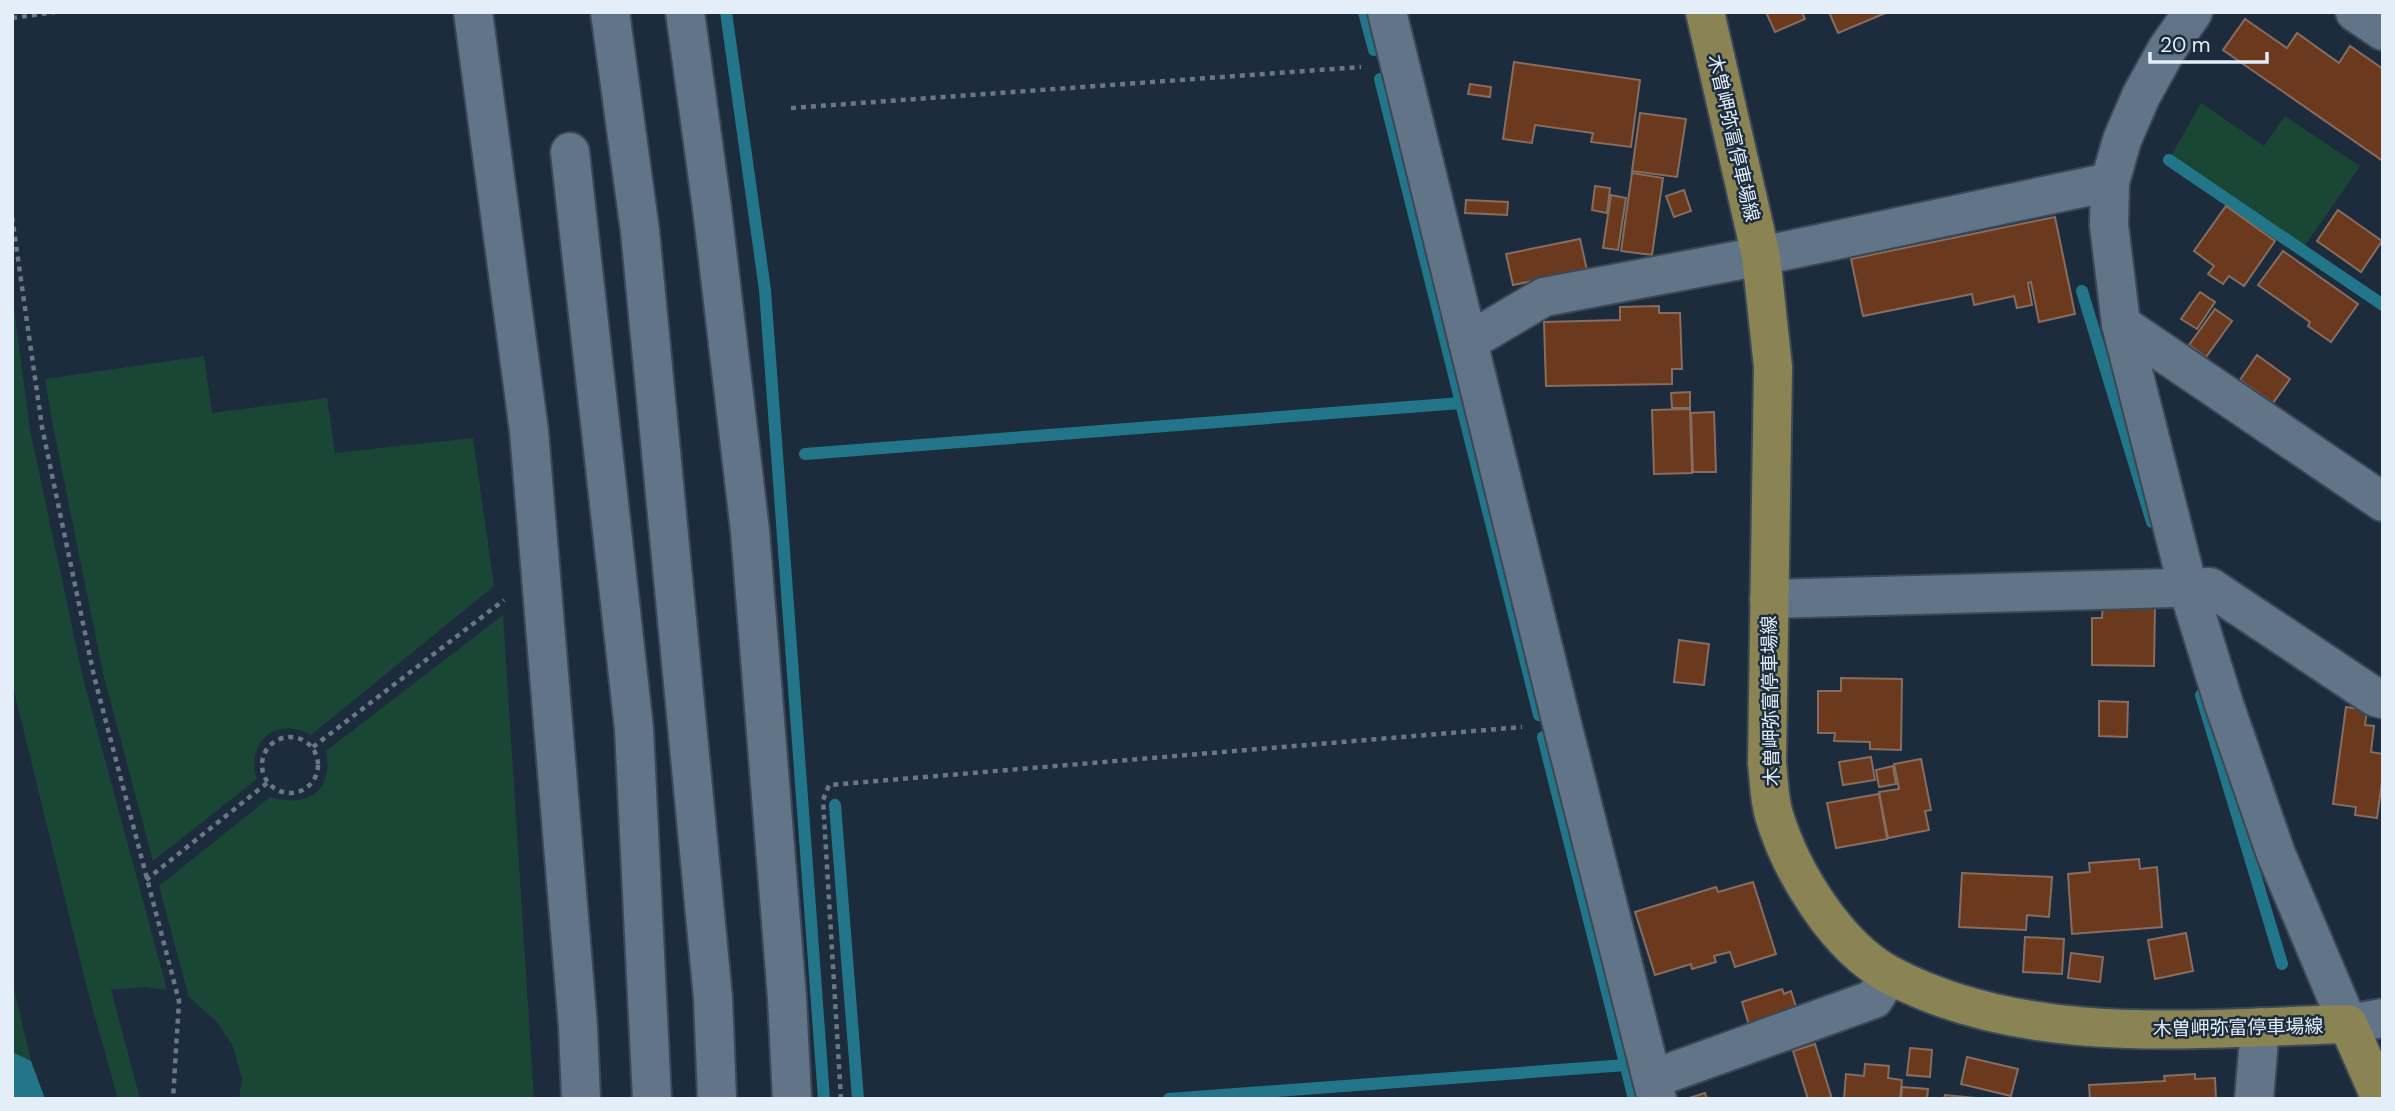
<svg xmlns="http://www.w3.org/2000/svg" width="2395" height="1111" font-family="'DM Sans','Noto Sans JP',sans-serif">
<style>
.green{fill:#1a4735}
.water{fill:#237689}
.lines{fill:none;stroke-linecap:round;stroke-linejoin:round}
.stream{stroke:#237689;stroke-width:12}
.building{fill:#6b391e;stroke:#866d60;stroke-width:2}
.minor-casing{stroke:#3b4856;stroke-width:42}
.major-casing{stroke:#3b4856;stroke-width:42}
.path{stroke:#6a7886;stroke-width:4.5;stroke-dasharray:5 5;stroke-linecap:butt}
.minor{stroke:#627488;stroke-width:38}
.major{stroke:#8a8354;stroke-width:38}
.labels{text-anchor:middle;stroke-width:5;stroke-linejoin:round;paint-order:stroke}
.street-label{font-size:19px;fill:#e3eef9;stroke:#1c2c3d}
</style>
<rect width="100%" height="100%" fill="#1c2c3d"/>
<g class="green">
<path d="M2201,103L2264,146L2285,116L2360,166L2302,250L2169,160Z"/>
<path d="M12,293L30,430L83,678L167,990L144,987L111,990L140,1099H118L88,992L12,683Z"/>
<path d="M204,356L212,413L327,398L335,453L473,438L494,586L311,735C277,715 245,742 257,779L153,861L103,673L53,426L45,379Z"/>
<path d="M503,615L534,1099H239L242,1079L233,1046L217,1022L189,997L159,886L270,797C307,808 334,792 326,751Z"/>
<path d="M12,980L31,1061L45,1099H12Z"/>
</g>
<path class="water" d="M12,1052L31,1061L45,1099H12Z"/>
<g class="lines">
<g class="stream">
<path d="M726,12L765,290L824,1099"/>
<path d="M1364,12L1374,50"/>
<path d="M1380,79L1539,715"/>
<path d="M2169,160L2383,305"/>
<path d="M2082,291L2152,522"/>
<path d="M805,454L1461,403"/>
<path d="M2201,695L2282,964"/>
<path d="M1543,737L1634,1099"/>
<path d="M835,805L858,1099"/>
<path d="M1169,1099L1626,1065"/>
</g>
</g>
<g class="building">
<path d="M1766,12H1802L1805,19L1775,32Z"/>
<path d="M1829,12H1888L1838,33Z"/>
<path d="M2245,19L2287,48L2297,33L2339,63L2350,46L2383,69V161L2223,50Z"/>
<path d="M1514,62L1640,80L1631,147L1591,142L1593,133L1535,125L1532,143L1503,139Z"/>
<path d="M1470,84L1491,87L1490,97L1468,94Z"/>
<path d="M1640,113L1686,119L1677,177L1632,171Z"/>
<path d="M1632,173L1663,178L1652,255L1621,251Z"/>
<path d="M1595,186L1610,188L1607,213L1592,210Z"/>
<path d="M1684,190L1691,211L1674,217L1666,196Z"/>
<path d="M1611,195L1626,198L1618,250L1603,248Z"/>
<path d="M1466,200L1508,202L1507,215L1465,213Z"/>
<path d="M2226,206L2275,241L2244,286L2229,276L2223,284L2208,274L2214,266L2194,251Z"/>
<path d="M2338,210L2382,241L2361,272L2317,241Z"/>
<path d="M2055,217L2075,314L2039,322L2031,282L2028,283L2032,305L2017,308L2014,296L1974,305L1972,294L1863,316L1851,259Z"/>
<path d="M1580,239L1587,270L1513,285L1506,254Z"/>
<path d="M2283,251L2358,304L2331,342L2308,326L2310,322L2258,285Z"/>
<path d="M2200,292L2215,302L2197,329L2181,319Z"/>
<path d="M1659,306V313H1680L1682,369H1672V384L1546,386L1544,322L1620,320V307Z"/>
<path d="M2215,309L2232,321L2206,357L2189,345Z"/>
<path d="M2257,355L2290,379L2273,403L2240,380Z"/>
<path d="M1690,392V408H1672L1671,393Z"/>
<path d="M1690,409L1692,473L1654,474L1652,410Z"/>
<path d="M1714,412L1716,472H1693L1691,413Z"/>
<path d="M2103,604H2155L2154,666L2092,665V618H2102Z"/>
<path d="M1679,640L1709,644L1704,685L1674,682Z"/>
<path d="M1841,678L1902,679L1901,750L1870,749V742L1834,741L1835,733H1818V691H1841Z"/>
<path d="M2099,701L2128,702L2127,737L2099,736Z"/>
<path d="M2346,707L2367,710L2365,725L2374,726L2371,752L2383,754V774L2377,818L2355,815L2356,807L2333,804Z"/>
<path d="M1871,757L1875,780L1843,785L1839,762Z"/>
<path d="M1921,759L1931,810L1925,811L1929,830L1888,838L1879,792L1899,789L1894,764Z"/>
<path d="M1893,766L1896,784L1879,787L1876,770Z"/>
<path d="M1879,794L1887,839L1836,848L1827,803Z"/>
<path d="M2139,859L2140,869L2157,867L2162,927L2072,934L2068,874L2090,872L2089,863Z"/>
<path d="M1962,873L2052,877L2049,917L2027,915L2026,930L1959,927Z"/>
<path d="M1753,882L1776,954L1735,967L1730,952L1714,956L1716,962L1692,969L1691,964L1655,975L1635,912L1716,887L1718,892Z"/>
<path d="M2186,933L2193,971L2155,979L2148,940Z"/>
<path d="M2025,937L2064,939L2062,974L2023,972Z"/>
<path d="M2071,953L2103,957L2100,982L2068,978Z"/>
<path d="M1782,989L1784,994L1791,991L1798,1013L1750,1028L1742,1002Z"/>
<path d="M1815,1044L1832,1099H1808L1793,1051Z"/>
<path d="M1910,1048L1932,1050L1930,1077L1907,1075Z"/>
<path d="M1967,1057L2018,1069L2011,1096L1961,1084Z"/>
<path d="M1865,1064L1889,1066L1888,1078L1902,1080L1900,1099H1844L1846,1074L1864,1076Z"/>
<path d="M2195,1074V1079L2215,1078L2216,1099H2090L2089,1085L2165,1081L2164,1076Z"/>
<path d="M1902,1087L1928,1089L1927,1099H1901Z"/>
<path d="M1705,1093L1707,1099H1686Z"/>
<path d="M1945,1095L1985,1099H1944Z"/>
</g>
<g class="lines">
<g class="minor-casing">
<g id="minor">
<path d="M473,12L529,431L578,1027L581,1099"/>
<path d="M610,12L640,231L713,998L717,1099"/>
<path d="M685,12L712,208L750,531L787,998L792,1099"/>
<path d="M1387,12L1562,724L1657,1099"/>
<path d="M2193,12L2167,49L2141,96L2122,140L2110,182L2109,225L2121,324L2188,588L2224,704L2276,854L2348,1024L2383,1018"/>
<path d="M2355,12L2383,31"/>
<path d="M570,152L634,729L652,1099"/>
<path d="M2121,324L2383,502"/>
<path d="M1468,342L1544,297L1761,256L2110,182"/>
<path d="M1769,599L2210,587L2375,697L2383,699"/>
<path d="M1652,1079L1874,999L1889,975"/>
<path d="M2254,1099L2260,1027"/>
</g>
</g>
<g class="major-casing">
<path id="major" d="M1705,12L1761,256L1773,367L1767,763C1769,780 1769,799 1774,815C1791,872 1837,947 1890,975C2028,1048 2197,1028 2348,1024L2381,1099"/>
</g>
<g class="path">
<path d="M12,18L55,12"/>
<path d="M791,108L1361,67"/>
<path d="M12,217L42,427L94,676L179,1001L173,1099"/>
<circle cx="290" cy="765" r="28"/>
<path d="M313,747L504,600"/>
<path d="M146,880L267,783"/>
<path d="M841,1099L823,800L829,785L1522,727"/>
</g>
<use href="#minor" class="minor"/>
<use href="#major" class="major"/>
</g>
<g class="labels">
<g class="street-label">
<text transform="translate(1734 138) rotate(77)" y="7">木曽岬弥富停車場線</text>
<text transform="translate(1770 701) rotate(-91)" y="7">木曽岬弥富停車場線</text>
<text transform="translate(2238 1027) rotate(-1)" y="7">木曽岬弥富停車場線</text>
</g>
</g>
<rect width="2395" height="1111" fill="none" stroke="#e3eef9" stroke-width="28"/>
<path d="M2150 52v10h117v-10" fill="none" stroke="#e3eef9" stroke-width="3.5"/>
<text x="2160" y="52" font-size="21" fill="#e3eef9" stroke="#1c2c3d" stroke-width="5" paint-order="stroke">20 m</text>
</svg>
